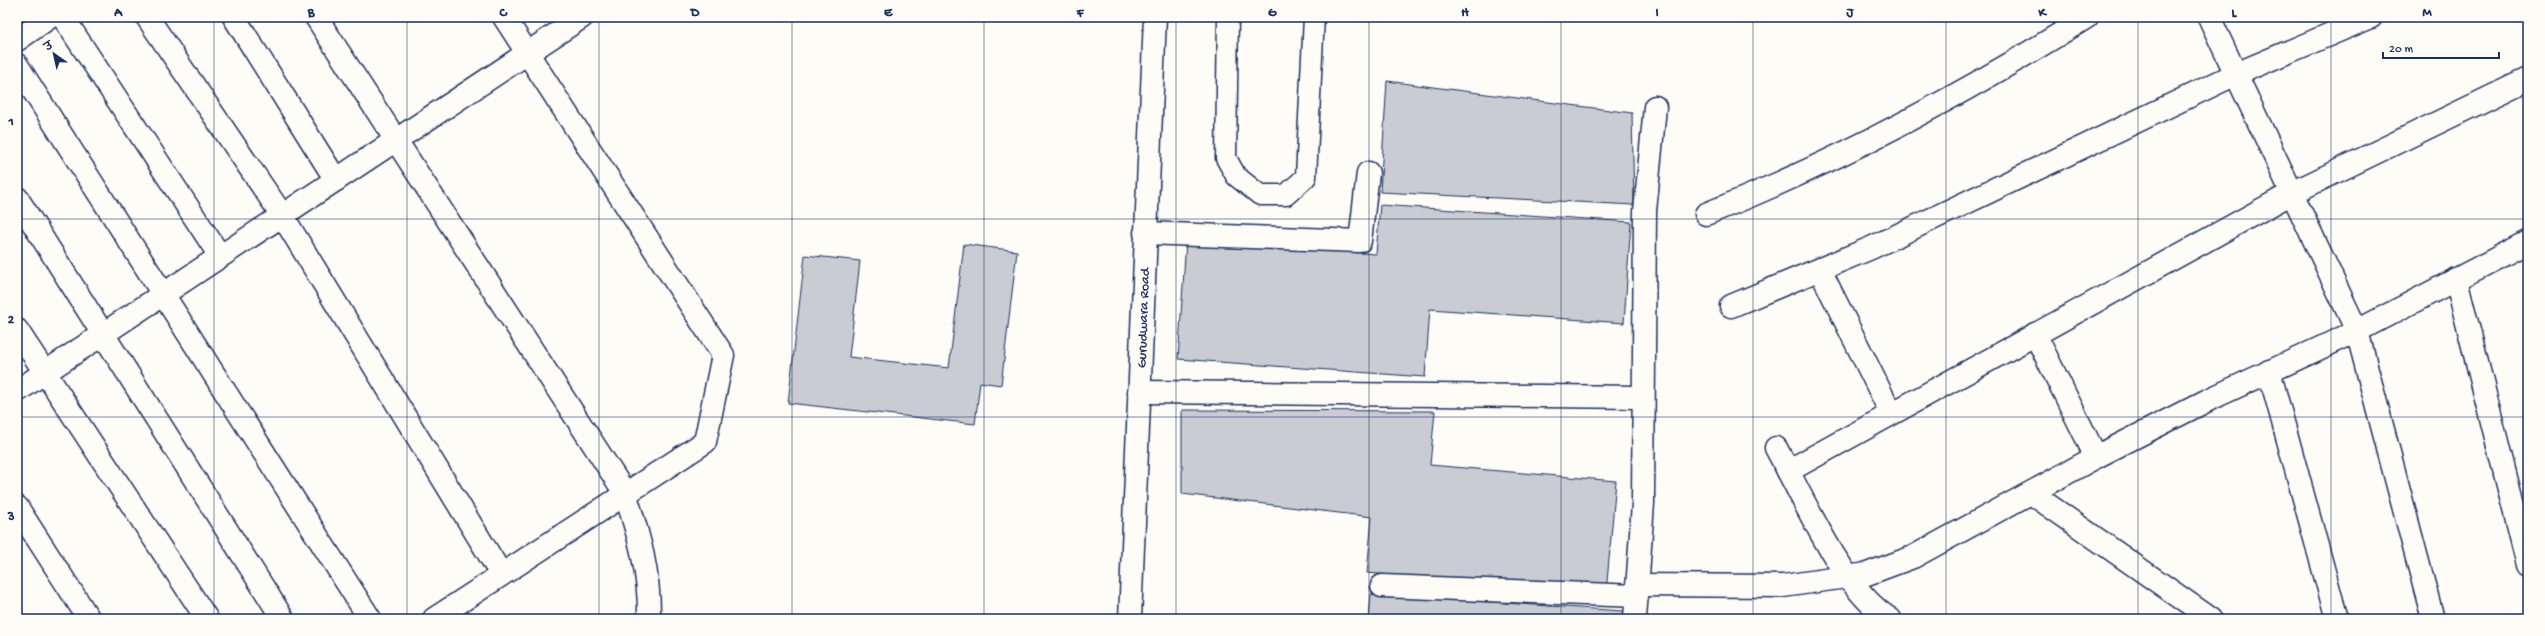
<svg xmlns="http://www.w3.org/2000/svg" width="2545" height="636" font-family="'Gochi Hand','Playpen Sans Deva',sans-serif">
<style>
.building{fill:#c9ccd3;stroke:#1b2f5e}
.lines{fill:none;stroke-linecap:round;stroke-linejoin:round}
.lane-casing{stroke:#1b2f5e;stroke-width:23}
.street-casing{stroke:#1b2f5e;stroke-width:25}
.lane{stroke:#fdfcf7;stroke-width:20}
.street{stroke:#fdfcf7;stroke-width:22}
.grid{fill:none;stroke:#1b2f5e;stroke-width:1;stroke-opacity:0.55}
.labels{text-anchor:middle;stroke-width:3;stroke-linejoin:round;paint-order:stroke}
.street-label{font-size:14px;fill:#1b2f5e;stroke:#fdfcf7}
.neatline{fill:none;stroke:#1b2f5e;stroke-width:1.5}
.grid-label{font-size:13px;text-anchor:middle;font-weight:bold;fill:#1b2f5e}
</style>
<rect width="100%" height="100%" fill="#fdfcf7"/>
<filter id="ink" filterUnits="userSpaceOnUse"><feTurbulence type="fractalNoise" baseFrequency=".025" numOctaves="2"/><feDisplacementMap in="SourceGraphic" scale="8" xChannelSelector="R" yChannelSelector="G"/><feConvolveMatrix kernelMatrix="1 2 1 2 8 2 1 2 1" color-interpolation-filters="sRGB"/></filter>
<g filter="url(#ink)">
<g class="building">
<path d="M1387,81L1632,113L1634,205L1380,192Z"/>
<path d="M1380,205L1631,222L1624,323L1430,309L1425,377L1178,359L1186,241L1376,254Z"/>
<path d="M964,244L1017,251L1001,385L980,382L975,424L788,403L805,255L860,261L849,357L949,368Z"/>
<path d="M1182,410L1435,411L1430,465L1616,481L1606,593L1367,573L1372,517L1182,494Z"/>
<path d="M1371,594L1623,611V619H1369Z"/>
</g>
<g class="lines">
<g class="lane-casing">
<path id="lane" d="M1228,17L1226,158L1236,176L1260,195H1286L1306,177L1314,17"/>
</g>
<g class="street-casing">
<g id="street">
<path d="M63,17L220,256"/>
<path d="M147,17L282,215L501,574"/>
<path d="M234,17L336,180"/>
<path d="M316,17L625,493C639,536 650,573 649,619"/>
<path d="M2209,17L2357,331L2433,619"/>
<path d="M17,40L50,17"/>
<path d="M17,65L370,619"/>
<path d="M17,198L283,619"/>
<path d="M1706,214C1840,161 1966,93 2087,17"/>
<path d="M1145,233L1360,241L1368,173"/>
<path d="M1820,270L1891,413"/>
<path d="M2456,279L2528,565"/>
<path d="M1731,306L1871,248L2236,74L2371,17"/>
<path d="M17,330L207,619"/>
<path d="M2035,334L2096,457"/>
<path d="M2269,371L2337,619"/>
<path d="M17,391L582,17"/>
<path d="M1139,392L1643,397"/>
<path d="M1776,448C1803,497 1843,591 1890,619"/>
<path d="M1788,471L2292,193L2528,79"/>
<path d="M2031,493L2211,619"/>
<path d="M17,507L89,619"/>
<path d="M1637,585L1783,586L1867,574L1913,557L2096,457L2206,401L2357,331L2528,242"/>
<path d="M1382,586L1637,596"/>
<path d="M434,619L705,442L723,355L504,17"/>
<path d="M1130,619L1155,17"/>
<path d="M1635,619L1643,503L1645,211L1655,107"/>
</g>
</g>
<use href="#lane" class="lane"/>
<use href="#street" class="street"/>
</g>
</g>
<path class="grid" d="M214,17V619M407,17V619M599,17V619M792,17V619M984,17V619M1176,17V619M1369,17V619M1561,17V619M1753,17V619M1946,17V619M2138,17V619M2331,17V619M17,219H2528M17,417H2528"/>
<g class="labels">
<g class="street-label">
<text transform="translate(1142 318) rotate(-88)" y="5">Gurudwara Road</text>
</g>
</g>
<rect width="2545" height="636" fill="none" stroke="#fdfcf7" stroke-width="44"/>
<g transform="translate(54 54) rotate(326)" stroke="#fdfcf7" stroke-width="3" paint-order="stroke">
<path d="M0-3L7 15L0 10L-7 15Z" fill="#1b2f5e"/>
<text y="-6" font-size="11" font-weight="bold" text-anchor="middle" fill="#1b2f5e">उ</text>
</g>
<path d="M2383 52v6h116v-6" fill="none" stroke="#1b2f5e" stroke-width="2"/>
<text x="2389" y="52" font-size="12" fill="#1b2f5e" stroke="#fdfcf7" stroke-width="3" paint-order="stroke">20 m</text>
<rect x="22" y="22" width="2501" height="592" class="neatline"/>
<g class="grid-label">
<text x="118" y="16">A</text>
<text x="311" y="16">B</text>
<text x="503" y="16">C</text>
<text x="695" y="16">D</text>
<text x="888" y="16">E</text>
<text x="1080" y="16">F</text>
<text x="1272" y="16">G</text>
<text x="1465" y="16">H</text>
<text x="1657" y="16">I</text>
<text x="1850" y="16">J</text>
<text x="2042" y="16">K</text>
<text x="2234" y="16">L</text>
<text x="2427" y="16">M</text>
<text x="11" y="125">1</text>
<text x="11" y="323">2</text>
<text x="11" y="520">3</text>
</g>
</svg>
